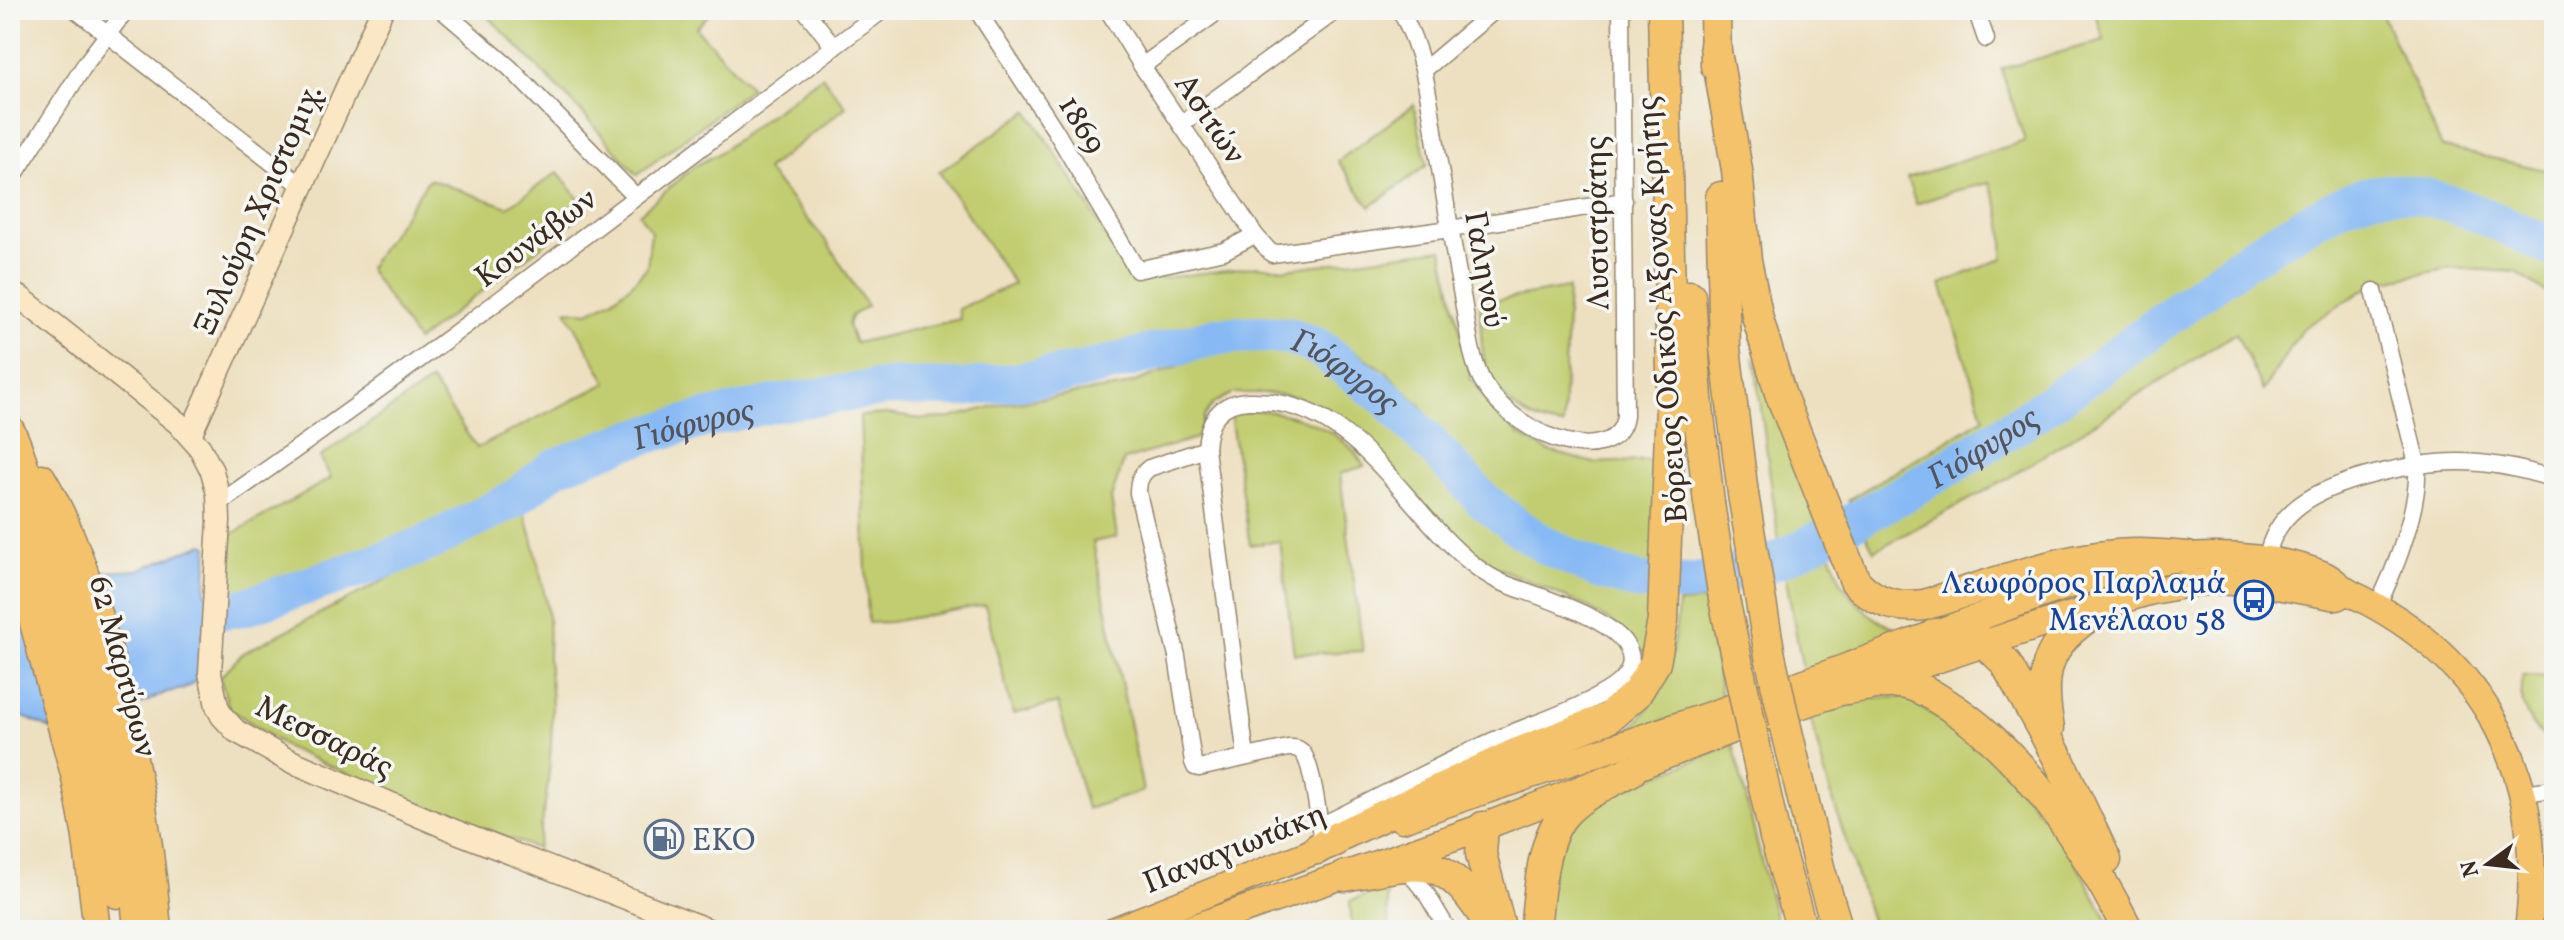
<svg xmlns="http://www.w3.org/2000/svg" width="2564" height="940" font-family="Vollkorn,serif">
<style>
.green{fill:#c1cd6f;stroke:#7e7c46;stroke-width:2}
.water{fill:#87b9f4;stroke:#617289;stroke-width:2}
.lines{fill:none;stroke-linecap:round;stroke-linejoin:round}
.river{stroke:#87b9f4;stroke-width:38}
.street-casing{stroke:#94856f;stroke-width:19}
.secondary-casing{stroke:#94856f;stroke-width:25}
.primary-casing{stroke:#94856f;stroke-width:29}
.highway-casing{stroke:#94856f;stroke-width:33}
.street{stroke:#fff;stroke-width:16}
.secondary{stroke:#fbe7c3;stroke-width:22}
.primary{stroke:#f4c26a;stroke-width:26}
.highway{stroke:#f4c26a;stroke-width:30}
.highway-bridge-casing{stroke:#94856f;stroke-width:33;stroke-linecap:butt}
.highway-bridge{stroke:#f4c26a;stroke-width:30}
.labels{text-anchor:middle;stroke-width:7;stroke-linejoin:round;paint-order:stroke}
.street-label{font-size:32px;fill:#3b2a1e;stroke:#f6f6f2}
.transit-label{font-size:32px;fill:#164399;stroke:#f6f6f2;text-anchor:end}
.service-label{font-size:32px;fill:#4e5e75;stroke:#f6f6f2;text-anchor:start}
.water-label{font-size:34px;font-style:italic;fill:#52555e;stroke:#f6f6f2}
</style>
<rect width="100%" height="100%" fill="#f6f6f2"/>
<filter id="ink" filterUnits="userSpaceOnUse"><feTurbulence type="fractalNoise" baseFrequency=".0125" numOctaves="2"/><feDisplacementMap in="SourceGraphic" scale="16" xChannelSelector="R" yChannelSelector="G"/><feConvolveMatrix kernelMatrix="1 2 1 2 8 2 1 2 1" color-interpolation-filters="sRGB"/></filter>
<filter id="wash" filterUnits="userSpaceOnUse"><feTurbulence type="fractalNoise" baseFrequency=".006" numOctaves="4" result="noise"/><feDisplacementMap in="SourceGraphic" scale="32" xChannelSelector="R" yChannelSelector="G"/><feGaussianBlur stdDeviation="1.8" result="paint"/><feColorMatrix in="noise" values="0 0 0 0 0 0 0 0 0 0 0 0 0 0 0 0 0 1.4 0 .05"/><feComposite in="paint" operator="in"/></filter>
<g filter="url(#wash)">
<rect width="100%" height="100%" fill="#ede0c0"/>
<g class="green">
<path d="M482,10H713L696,28L751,88L637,175L578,108Z"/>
<path d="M2094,10H2380L2442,147L2554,172V298L2516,272L2450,268L2375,283L2302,329L2263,391L2236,333L2002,482L1874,551L1848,500L1984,418L1941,284L2003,258C2004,230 2002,208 1989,183L1954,191L1916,204L1907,178L2025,141L2001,69L2104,40Z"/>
<path d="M822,76L846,107L766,170L827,242L867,306L851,316L848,325L855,343L960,319L958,309L1014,284L939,172L1028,111L1087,203L1122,265L1140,281L1257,266L1286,269L1442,249L1471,379L1490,405L1519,435L1548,451L1594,463L1660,460L1654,571L1610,562L1541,531L1501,502L1452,449L1420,405L1385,371L1318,328L1272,320L1215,328L1064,365L978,378L884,379L780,393L698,412L613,437L555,460L529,477L473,506L439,527L228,598L232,534L331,478L320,457L431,381L477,448L607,383L566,310L589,312L612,300L634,282L647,267L651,231L639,214L696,165L716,155Z"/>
<path d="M1414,105L1427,165L1370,207L1338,161Z"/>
<path d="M558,172L588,210L417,341L368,268L429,179L508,207Z"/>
<path d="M1568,288L1563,426C1532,424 1501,404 1488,373C1480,352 1481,326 1480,303Z"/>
<path d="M1266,345L1294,350L1330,366L1385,409L1494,525L1541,556L1612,588L1650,599L1649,653L1639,650L1621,628L1583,605L1490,564L1443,524L1355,427L1298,397L1267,393H1233L1214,403L1204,417L1199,437L1124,460L1111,498L1117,537L1093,542L1143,791L1087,809L1058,703L1013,714L985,605L890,622L868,623L860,416L888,414L921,419L951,418L1002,404L1121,387L1208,355Z"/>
<path d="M1754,356L1842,584C1855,602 1874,623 1897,628C1904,629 1915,627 1922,626L1803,671L1778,536Z"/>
<path d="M1255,410C1287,412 1324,423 1349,446C1355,451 1359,459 1364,466L1340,474L1363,651L1294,654L1280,541L1250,545L1230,415Z"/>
<path d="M522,506C534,538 541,574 547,608C550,624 548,641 548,658C549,674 552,691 552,707C552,755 547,802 537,849L401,797L288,748L229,708L220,677L243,653L449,547Z"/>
<path d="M1706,601L1722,702L1624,734C1663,704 1676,649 1678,603Z"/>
<path d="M2523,676L2554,677V746C2548,740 2540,734 2534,727C2525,716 2517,690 2523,676Z"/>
<path d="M1907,697L1975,744L2003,769L2063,839L2113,930H1874L1826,778L1809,713L1857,698Z"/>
<path d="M1733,744L1778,930H1543L1554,862L1575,818L1613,794Z"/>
<path d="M1386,888L1389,930H1352L1350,901Z"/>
</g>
<path class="water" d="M203,544L208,546L201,677L184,689L167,692L141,704L51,729L10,711V598L105,572L138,570Z"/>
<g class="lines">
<path class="river" id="s1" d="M176,621L204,613L244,607L384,560L428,543L513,500L555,467L625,441L704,419L777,403L888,387L962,388L1020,381L1085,370L1217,336L1260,334L1290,336L1318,347L1389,400L1483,500L1516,526L1545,545L1598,570L1641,582L1694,583L1765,565L1787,556C1890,504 1989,447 2083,380C2159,327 2229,265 2311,221C2332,210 2353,197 2377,194C2429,186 2509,226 2554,249"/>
</g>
</g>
<g filter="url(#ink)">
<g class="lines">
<g class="street-casing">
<g id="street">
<path d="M76,10L302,186"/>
<path d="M442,10L510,68L635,196"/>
<path d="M805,10L834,47"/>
<path d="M977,10L1055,130L1137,270L1224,251L1255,235"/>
<path d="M1108,10L1142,66L1255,235L1272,254L1450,229L1624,201"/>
<path d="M1400,10C1426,55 1430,107 1438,157C1446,205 1454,253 1463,301C1468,328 1470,360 1484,384C1501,412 1536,435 1567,442C1591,448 1621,445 1625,416L1621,10"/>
<path d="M1976,10L1986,39"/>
<path d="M1142,66L1220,10"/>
<path d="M1424,70L1495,10"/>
<path d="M1181,124L1337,10"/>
<path d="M10,182L86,63L126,10"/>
<path d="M2374,291L2416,460C2423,499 2395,571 2377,606"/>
<path d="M1206,449L1149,468C1140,475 1138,482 1138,493L1177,656L1193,762L1195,767L1199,768L1288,748C1294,748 1296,747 1301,751C1312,760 1319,820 1321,836"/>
<path d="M218,504C445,346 662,176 883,10"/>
<path d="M2266,561C2270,538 2281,519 2300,505C2334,479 2415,462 2458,462C2490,462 2523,469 2554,479"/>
<path d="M1246,757L1206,449C1207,422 1219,402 1248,401C1357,397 1401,508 1475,566C1483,572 1492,578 1501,582C1530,595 1641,622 1630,666C1626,680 1611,689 1600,695C1565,715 1525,726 1488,743C1431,769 1376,799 1320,826"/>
<path d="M2523,793L2554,789"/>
<path d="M1404,866L1426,893L1448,930"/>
</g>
</g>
<g class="secondary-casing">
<g id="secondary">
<path d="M10,293L21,298L178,423L200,448L212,471L218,494L219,521L210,673L217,706L222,716L236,731L286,759L457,832L708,930"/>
<path d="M190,435L382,10"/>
</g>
</g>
<g class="primary-casing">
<g id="primary">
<path d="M10,428C23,451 27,477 37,502C92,638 126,784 137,930"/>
<path d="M42,477C74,531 91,588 108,647C133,740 151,834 158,930"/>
<path d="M10,486C41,551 59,620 77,690C94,757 111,825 117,895"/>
<path d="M10,538L75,778L86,838L97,930"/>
<path d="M1402,819C1547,768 1694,723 1838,670C1911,643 1984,614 2058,589C2101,575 2143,561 2189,557C2231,554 2282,558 2322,574C2333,578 2340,588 2350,593C2490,659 2547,779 2528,930"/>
<path d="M1115,930L1335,843"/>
<path d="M1186,930L1483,827L1760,719L2055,620L2148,592L2192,583L2219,581L2271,585L2337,597L2345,591"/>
</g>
</g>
<g class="highway-casing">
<g id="highway">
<path d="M1715,10L1716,66"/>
<path d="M1715,46L1737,170L1746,260L1758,319L1780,393L1855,581C1875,603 1896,608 1924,605C1994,584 2066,554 2139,554C2155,554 2172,556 2188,557"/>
<path d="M1721,197L1725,348L1743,494"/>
<path d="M1690,296L1697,398L1709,503"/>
<path d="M1935,634L1960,637L1985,643L2005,662L2057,756L2106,860"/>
<path d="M1847,689C1865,686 1888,680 1907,684C1921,687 1933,696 1945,703C2025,753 2086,848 2128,930"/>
<path d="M1785,723L1820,871L1838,930"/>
<path d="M2049,728C2037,662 2050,640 2106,605"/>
<path d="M1753,737L1775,837L1802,930"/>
<path d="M1483,827L1481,854L1499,923"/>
<path d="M1317,849L1337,837L1515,754L1608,718L1636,694L1655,663L1663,620L1672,376L1663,10"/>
<path d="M1345,876C1430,860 1444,852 1493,930"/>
<path d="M1535,930C1539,895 1541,836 1567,811C1584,793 1610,783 1631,771"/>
</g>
</g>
<use href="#street" class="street"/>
<use href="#secondary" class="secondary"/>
<use href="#primary" class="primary"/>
<use href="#highway" class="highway"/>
<g class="highway-bridge-casing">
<g id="highway-bridge">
<path d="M1743,494L1770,656L1785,723"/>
<path d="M1709,503L1724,599L1753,737"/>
</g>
</g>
<use href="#highway-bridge" class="highway-bridge"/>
</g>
</g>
<defs>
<g id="bus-ring" transform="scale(2)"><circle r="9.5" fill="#f6f6f2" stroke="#1a4fb4" stroke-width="1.5"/><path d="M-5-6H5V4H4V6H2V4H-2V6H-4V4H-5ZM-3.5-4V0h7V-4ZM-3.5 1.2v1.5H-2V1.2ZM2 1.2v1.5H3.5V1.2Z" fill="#1a4fb4"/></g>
<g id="fuel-ring" transform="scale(2)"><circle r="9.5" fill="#f6f6f2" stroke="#5c6f8a" stroke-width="1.5"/><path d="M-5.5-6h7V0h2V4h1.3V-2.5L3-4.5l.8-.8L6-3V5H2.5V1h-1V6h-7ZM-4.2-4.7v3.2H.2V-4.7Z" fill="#5c6f8a"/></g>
</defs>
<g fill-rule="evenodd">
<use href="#bus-ring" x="2254" y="600"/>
<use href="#fuel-ring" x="664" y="839"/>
</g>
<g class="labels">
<g class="street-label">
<text transform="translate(1211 118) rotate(56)" y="11">Ασιτών</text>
<text transform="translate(1083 124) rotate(59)" y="11">1869</text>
<text transform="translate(257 209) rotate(-66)" y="11">Ξυλούρη Χριστομιχ.</text>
<text transform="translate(1596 223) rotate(-91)" y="11">Λυσιστράτης</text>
<text transform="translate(535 237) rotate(-37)" y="11">Κουνάβων</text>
<text transform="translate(1486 269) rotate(80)" y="11">Γαληνού</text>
<text transform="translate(1661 310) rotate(-94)" y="11">Βόρειος Οδικός Άξονας Κρήτης</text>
<text transform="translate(124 666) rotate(75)" y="11">62 Μαρτύρων</text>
<text transform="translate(325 736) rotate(26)" y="11">Μεσσαράς</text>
<text transform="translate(1234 847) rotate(-22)" y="11">Παναγιωτάκη</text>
</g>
<g class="transit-label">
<text x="2226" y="593">Λεωφόρος Παρλαμά<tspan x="2226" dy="37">Μενέλαου 58</tspan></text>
</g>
<g class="service-label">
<text x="692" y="850">ΕΚΟ</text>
</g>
<g class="water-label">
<text dy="12" stroke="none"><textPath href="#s1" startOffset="1230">Γιόφυρος</textPath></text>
<text dy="12" stroke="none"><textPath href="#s1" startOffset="558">Γιόφυρος</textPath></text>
<text dy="12" stroke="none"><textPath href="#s1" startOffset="1974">Γιόφυρος</textPath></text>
</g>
</g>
<rect width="2564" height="940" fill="none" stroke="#f6f6f2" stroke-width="40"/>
<g transform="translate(2488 864) rotate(255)" stroke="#f6f6f2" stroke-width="6" paint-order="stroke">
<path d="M0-6L14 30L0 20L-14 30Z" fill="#3b2a1e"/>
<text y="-12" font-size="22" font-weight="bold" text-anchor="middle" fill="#3b2a1e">N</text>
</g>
</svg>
